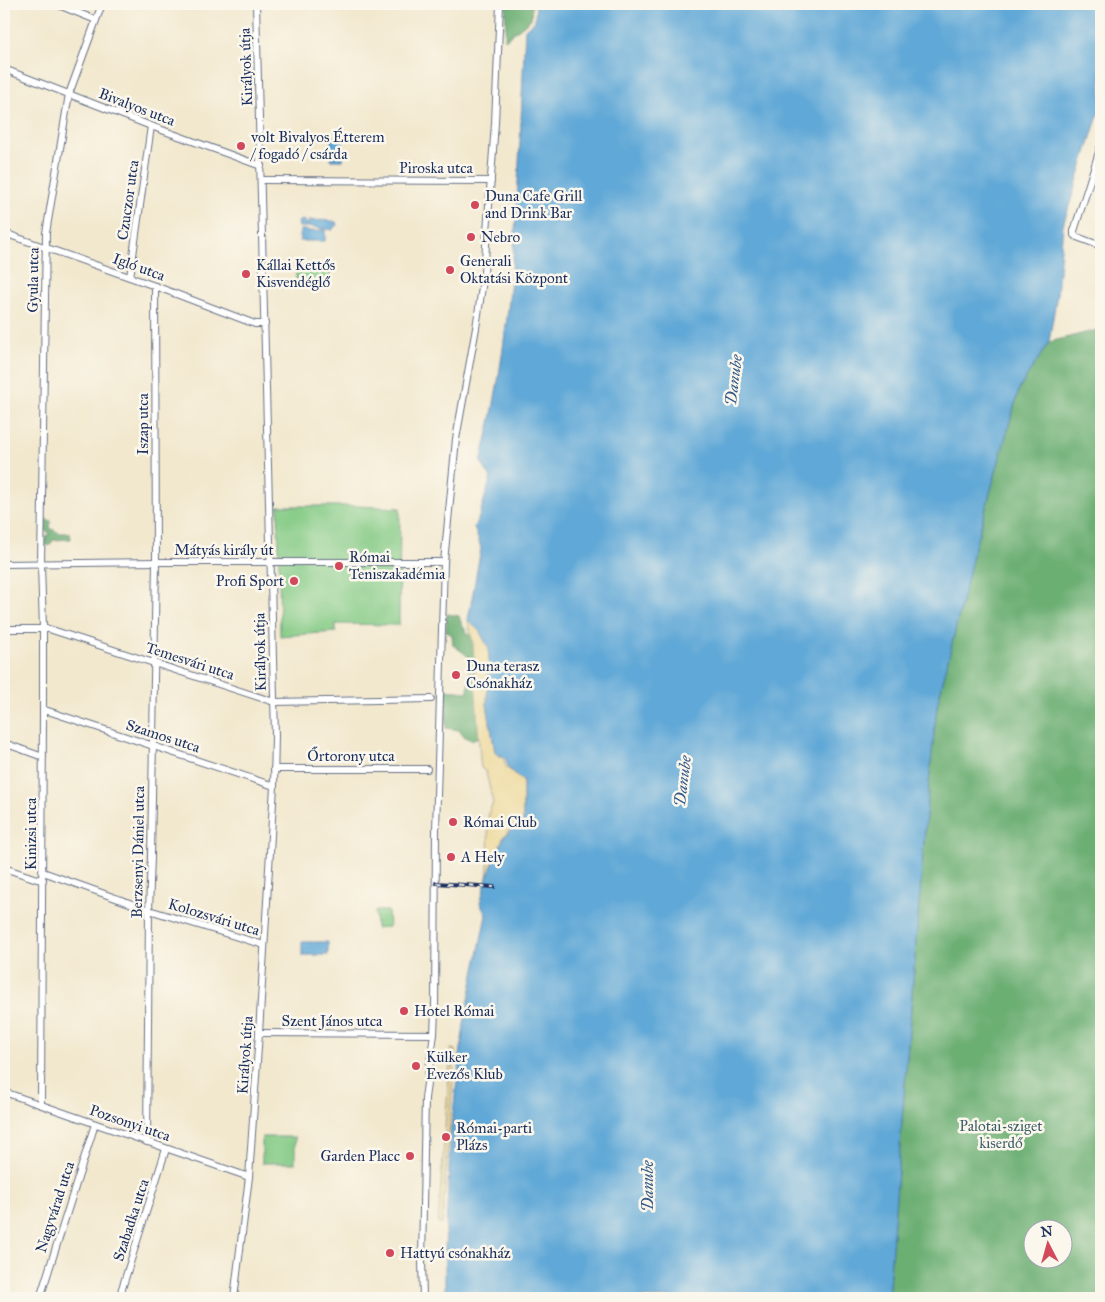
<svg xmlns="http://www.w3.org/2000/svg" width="1105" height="1302" font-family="'IM FELL Great Primer',serif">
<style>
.green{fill:#85cb86;stroke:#507d72}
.forest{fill:#6caf73;stroke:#446f68;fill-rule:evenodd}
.sand{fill:#eeda9e;stroke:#84847e}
.water{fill:#60a8d7;stroke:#3e6c9a}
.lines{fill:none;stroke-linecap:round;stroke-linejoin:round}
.minor-casing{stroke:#667085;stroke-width:8}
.minor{stroke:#fff;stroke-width:6}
.rail-casing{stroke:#1b2f5e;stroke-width:4}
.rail{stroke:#fbf7ec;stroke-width:2;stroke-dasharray:5.5;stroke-linecap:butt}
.poi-dot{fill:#d1495b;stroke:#fbf7ec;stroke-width:2}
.labels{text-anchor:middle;stroke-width:5;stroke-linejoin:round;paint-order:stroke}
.street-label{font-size:15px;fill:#1b2f5e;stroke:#fbf7ec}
.poi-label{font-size:15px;fill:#1b2f5e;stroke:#fbf7ec;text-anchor:start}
.park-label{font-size:15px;fill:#3b5e6a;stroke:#fbf7ec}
.water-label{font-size:16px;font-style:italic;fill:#335988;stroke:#fbf7ec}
</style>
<rect width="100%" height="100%" fill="#fbf7ec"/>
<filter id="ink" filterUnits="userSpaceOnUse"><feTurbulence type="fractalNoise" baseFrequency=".02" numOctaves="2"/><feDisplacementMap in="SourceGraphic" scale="10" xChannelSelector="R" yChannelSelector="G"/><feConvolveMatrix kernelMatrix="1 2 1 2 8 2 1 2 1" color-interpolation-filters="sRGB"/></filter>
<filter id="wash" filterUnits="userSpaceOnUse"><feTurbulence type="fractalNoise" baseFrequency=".0096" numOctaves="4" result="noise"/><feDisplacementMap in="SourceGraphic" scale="20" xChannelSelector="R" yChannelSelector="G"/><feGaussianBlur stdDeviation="1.12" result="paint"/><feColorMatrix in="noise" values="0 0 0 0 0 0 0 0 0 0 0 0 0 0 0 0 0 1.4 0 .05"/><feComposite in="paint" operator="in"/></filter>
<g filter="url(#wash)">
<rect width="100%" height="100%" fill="#f2e8ce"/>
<g class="green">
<path d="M296,270H330V286L296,285Z"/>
<path d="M278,506H357L400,508L399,625L336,624V632L280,636Z"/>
<path d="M375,911H388L389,927L376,928Z"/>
<rect x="262" y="1137" width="33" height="26"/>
</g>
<g class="forest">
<path d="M506,4H532L531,19L505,40Z"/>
<path d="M1101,329V1298H888L928,791L937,706L976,543L1019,389L1049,342ZM1032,1230H1062V1260H1032Z"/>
<path d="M46,519L51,521L50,528L59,533H70L71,539L53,540L50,545L46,546V536L49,535L50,533L45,531Z"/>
<path d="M447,614L459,616C462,628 468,634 477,643L484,735L471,740L463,736L459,730L446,728V690L468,692L470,663L468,656L453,645L452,635L446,631Z"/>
</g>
<g class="sand">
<path d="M468,620L480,632L489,649L487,704L495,752L497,755L503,757L506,767L523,781V822L513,826L504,836L487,878L489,859L488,823L489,812L493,803L486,772L481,768L480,759L473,644Z"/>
<path d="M451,1049L455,1050L442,1224H438Z"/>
</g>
<g class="water">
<path d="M536,4H1101V106L1063,225L1057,294L1049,342L1019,389L976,543L937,706L928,791L888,1298H445V1249L451,1128L464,1024L486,915L480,903L487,878L504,836L523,822V781L508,768L506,759L495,752L487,704L489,649L480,632L468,620L481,548L474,527L478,520L491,478L481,462C517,321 518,173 525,29L535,21Z"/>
<rect x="331" y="137" width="12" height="23"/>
<path d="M302,220L305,221L307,225L309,221C315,220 331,220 336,222L337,225L333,228V230C327,229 314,228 310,226L309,227H299L298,222Z"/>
<path d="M300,230H305V231H320V230H325V241H300Z"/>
<path d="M302,942H328V955H308V956H302Z"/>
</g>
</g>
<g filter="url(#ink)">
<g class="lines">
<g class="minor-casing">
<g id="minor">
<path d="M56,4L96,20"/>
<path d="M4,69L151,126L261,166"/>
<path d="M1101,146L1074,231V235L1077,237L1101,246"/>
<path d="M261,180L491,181"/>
<path d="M4,233L155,286L255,324H265"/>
<path d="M130,277L151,126"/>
<path d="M4,564L156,562H444"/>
<path d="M4,629H49L274,702L431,699"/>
<path d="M43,711H48L274,786"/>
<path d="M4,743L43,757"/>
<path d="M274,769H427"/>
<path d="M4,868L37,879L43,880"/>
<path d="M43,872L149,910L264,945"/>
<path d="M259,1033L434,1034"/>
<path d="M4,1092L249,1177"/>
<path d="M41,1104L43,711V629L41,564L46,233L69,94L102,4"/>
<path d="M147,1142L149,910L151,857L156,562L155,286"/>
<path d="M40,1298L95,1124"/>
<path d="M119,1298L166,1149"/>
<path d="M234,1298L249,1177L259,1033L274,786L275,735L256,4"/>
<path d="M423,1298L422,1261L425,1098L434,1034L435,1011L436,830L444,562L456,439L476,328L484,273L495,123L500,4"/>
</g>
</g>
<use href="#minor" class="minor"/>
<g class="rail-casing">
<path id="rail" d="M436,883L494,887"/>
</g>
<use href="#rail" class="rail"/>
</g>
</g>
<g class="poi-dot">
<circle cx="241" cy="146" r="5"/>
<circle cx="475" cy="205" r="5"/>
<circle cx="471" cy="237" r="5"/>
<circle cx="450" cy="270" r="5"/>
<circle cx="246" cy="274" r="5"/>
<circle cx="339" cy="566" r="5"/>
<circle cx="294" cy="581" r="5"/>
<circle cx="456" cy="675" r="5"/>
<circle cx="453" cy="822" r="5"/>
<circle cx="451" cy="857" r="5"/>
<circle cx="404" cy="1011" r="5"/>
<circle cx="416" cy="1066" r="5"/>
<circle cx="446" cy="1137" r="5"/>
<circle cx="410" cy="1156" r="5"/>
<circle cx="390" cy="1253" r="5"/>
</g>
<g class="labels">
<g class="street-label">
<text transform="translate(246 67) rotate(-92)" y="5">Királyok útja</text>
<text transform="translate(137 107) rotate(21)" y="5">Bivalyos utca</text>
<text x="436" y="173">Piroska utca</text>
<text transform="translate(128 200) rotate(-82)" y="5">Czuczor utca</text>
<text transform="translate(139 267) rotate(20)" y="5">Igló utca</text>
<text transform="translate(33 280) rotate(-89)" y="5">Gyula utca</text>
<text transform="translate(143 424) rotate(-90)" y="5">Iszap utca</text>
<text x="224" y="555">Mátyás király út</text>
<text transform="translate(260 652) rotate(-91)" y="5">Királyok útja</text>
<text transform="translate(190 661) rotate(18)" y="5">Temesvári utca</text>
<text transform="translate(163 736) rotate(18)" y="5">Szamos utca</text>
<text x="351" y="761">Őrtorony utca</text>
<text transform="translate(31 834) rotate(-90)" y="5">Kinizsi utca</text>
<text transform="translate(138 852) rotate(-89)" y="5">Berzsenyi Dániel utca</text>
<text transform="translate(214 917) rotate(17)" y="5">Kolozsvári utca</text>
<text x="332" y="1026">Szent János utca</text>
<text transform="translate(245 1055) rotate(-86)" y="5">Királyok útja</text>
<text transform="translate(130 1123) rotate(19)" y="5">Pozsonyi utca</text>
<text transform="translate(55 1207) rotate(-72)" y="5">Nagyvárad utca</text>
<text transform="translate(131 1220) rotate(-72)" y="5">Szabadka utca</text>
</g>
<g class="poi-label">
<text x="251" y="142">volt Bivalyos Étterem<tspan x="251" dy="17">/ fogadó / csárda</tspan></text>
<text x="485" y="201">Duna Cafe Grill<tspan x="485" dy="17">and Drink Bar</tspan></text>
<text x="481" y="242">Nebro</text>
<text x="460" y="266">Generali<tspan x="460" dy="17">Oktatási Központ</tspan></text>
<text x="256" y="270">Kállai Kettős<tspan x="256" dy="17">Kisvendéglő</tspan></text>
<text x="349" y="562">Római<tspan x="349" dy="17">Teniszakadémia</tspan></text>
<text x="284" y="586" text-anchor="end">Profi Sport</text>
<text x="466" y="671">Duna terasz<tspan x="466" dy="17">Csónakház</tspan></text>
<text x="463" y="827">Római Club</text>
<text x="461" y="862">A Hely</text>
<text x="414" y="1016">Hotel Római</text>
<text x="426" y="1062">Külker<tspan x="426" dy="17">Evezős Klub</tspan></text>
<text x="456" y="1133">Római-parti<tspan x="456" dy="17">Plázs</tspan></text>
<text x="400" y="1161" text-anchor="end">Garden Placc</text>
<text x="400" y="1258">Hattyú csónakház</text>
</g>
<g class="park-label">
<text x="1001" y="1131">Palotai-sziget<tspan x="1001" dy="17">kiserdő</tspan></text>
</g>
<g class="water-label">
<text transform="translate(733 380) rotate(-83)" y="6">Danube</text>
<text transform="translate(682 781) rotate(-83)" y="6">Danube</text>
<text transform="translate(647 1186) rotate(-90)" y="6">Danube</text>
</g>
</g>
<rect width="1105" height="1302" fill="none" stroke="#fbf7ec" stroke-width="20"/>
<g transform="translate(1048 1244) rotate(354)"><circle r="24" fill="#fbf7ec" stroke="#a1a7b3"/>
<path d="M0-4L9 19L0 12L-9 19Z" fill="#d1495b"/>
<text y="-8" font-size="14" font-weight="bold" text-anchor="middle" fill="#1b2f5e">N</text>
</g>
</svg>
